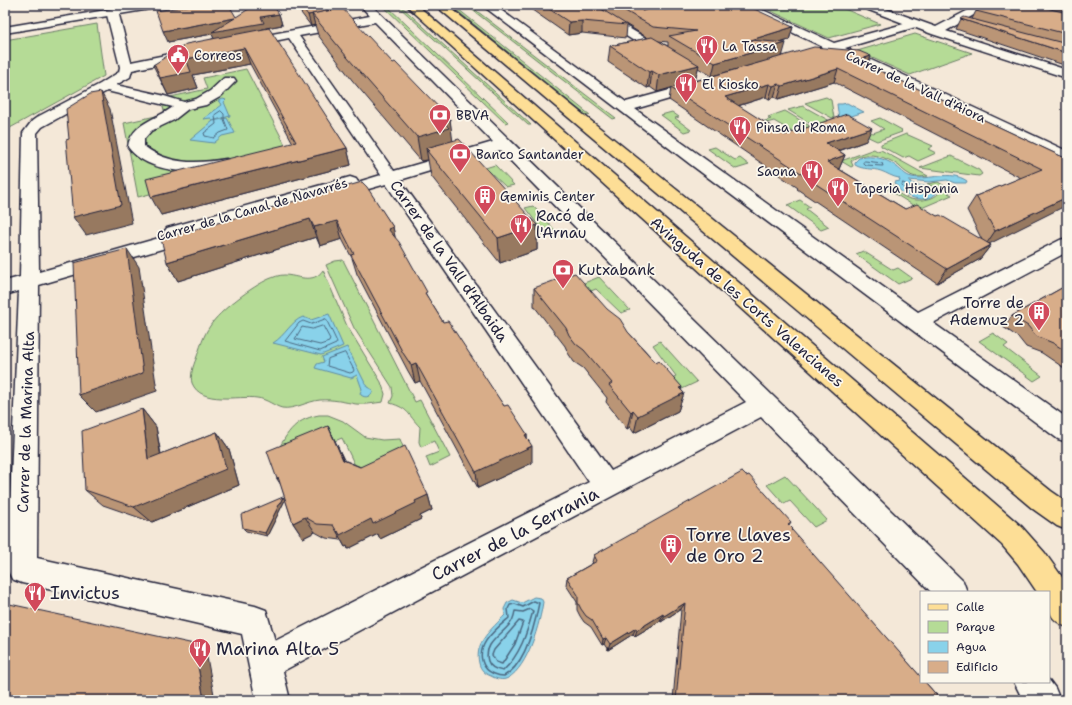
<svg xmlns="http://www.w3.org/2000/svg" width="1072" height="705" font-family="'Shantell Sans',sans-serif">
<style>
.green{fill:#b5db96;stroke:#6c7e68}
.water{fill:#89d2ea;stroke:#608ca4}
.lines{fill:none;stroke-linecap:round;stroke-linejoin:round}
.shore-far1{stroke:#4b6881;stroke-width:1}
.shore{stroke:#4b6881;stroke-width:1.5}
.minor-casing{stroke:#22223b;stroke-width:3}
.tertiary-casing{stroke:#22223b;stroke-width:3}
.secondary-casing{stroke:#22223b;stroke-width:3}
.primary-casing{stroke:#22223b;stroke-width:3}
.minor{fill:#fbf7ec;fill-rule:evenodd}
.tertiary{fill:#fbf7ec;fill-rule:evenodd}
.secondary{fill:#fbf7ec;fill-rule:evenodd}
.primary{fill:#fdde96;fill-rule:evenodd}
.wall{fill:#ba9576;stroke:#22223b;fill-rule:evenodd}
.shaded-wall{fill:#977960;stroke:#22223b}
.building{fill:#d8ad89;stroke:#22223b}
.labels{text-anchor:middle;stroke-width:3.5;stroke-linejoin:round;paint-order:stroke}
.far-poi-label{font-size:13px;fill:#22223b;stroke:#fbf7ec;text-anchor:start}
.far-street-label{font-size:13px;fill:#22223b;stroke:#fbf7ec}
.poi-label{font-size:15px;fill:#22223b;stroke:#fbf7ec;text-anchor:start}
.street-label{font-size:15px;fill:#22223b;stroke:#fbf7ec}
.near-street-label{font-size:18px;fill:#22223b;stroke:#fbf7ec}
.near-poi-label{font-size:18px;fill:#22223b;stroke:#fbf7ec;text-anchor:start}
</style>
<rect width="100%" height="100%" fill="#f4e8d8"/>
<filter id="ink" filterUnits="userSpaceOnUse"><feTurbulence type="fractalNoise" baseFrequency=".025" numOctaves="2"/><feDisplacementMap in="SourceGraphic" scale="8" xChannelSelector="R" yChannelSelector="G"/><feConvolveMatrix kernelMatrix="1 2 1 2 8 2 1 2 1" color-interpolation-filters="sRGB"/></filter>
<g filter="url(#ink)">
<g class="green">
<path d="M382,5H386L508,122L505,123Z"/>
<path d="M397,5H400L531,125H528Z"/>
<path d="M450,5H453L590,115L587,116Z"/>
<path d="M466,5H469L616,118L613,119Z"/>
<path d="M758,5H835L880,24L829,38Z"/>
<path d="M97,24L104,76L10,128L5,186V40Z"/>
<path d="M915,34L972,53L910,75L857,51Z"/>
<path d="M246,69L292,158L138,197L124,123L165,114L161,99L207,89L203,78Z"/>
<path d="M826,97L831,100L834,118H832L805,103Z"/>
<path d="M803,106L837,125L821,130L788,110Z"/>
<path d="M785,111L818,131L801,137L774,121L763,124H756L771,119L768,117Z"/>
<path d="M672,112L679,117L675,118L691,130L684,132L661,115Z"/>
<path d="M880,118L902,130L901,131L902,132L877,141L851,129L859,126L873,133L884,129L871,121Z"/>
<path d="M906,134L933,146L928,149L936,153L918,161L909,156L903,158L881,146V144Z"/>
<path d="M715,147L735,160L740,158L749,165L736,169L708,149Z"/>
<path d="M874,149L877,151L881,150L928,176C921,177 914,178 909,174C905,172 902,169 899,166C887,157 865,149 851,161L853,166L851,167L841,161Z"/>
<path d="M951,156L979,170L982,174L979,176L920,168Z"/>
<path d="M495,165L514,185L506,187L491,173L487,174L482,169Z"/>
<path d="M938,182L953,191L948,193L952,195L919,209L884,187L892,184C895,188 898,194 903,196C913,202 932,202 940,192L938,189L927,184Z"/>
<path d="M800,200L810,207L806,209L829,227L821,230L787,205Z"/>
<path d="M533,206L555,230L540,235L534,228L539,226L525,208Z"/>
<path d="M863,251L893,270L898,268L912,278L898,284L856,254Z"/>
<path d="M343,260L415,402L420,400L450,457L430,467L426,457L439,452L434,441L421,447L419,442L420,427C407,414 410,409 390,403L393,396L392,387L354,328L326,265L335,261Z"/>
<path d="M323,270L347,326L381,382L385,394L383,402C374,403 366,405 356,404C344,402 333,399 320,400C308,401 294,410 282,408C274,406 267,399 257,398C239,395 201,406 192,383C190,376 193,366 196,359C200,348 203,336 210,326C219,311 253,286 269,279C274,277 279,275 284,275C297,275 313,285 323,270Z"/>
<path d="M599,277L630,310L621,313L596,289L591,291L584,283Z"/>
<path d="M993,333L1008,344L1004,347L1042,376L1034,381L979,341Z"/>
<path d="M660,341L697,382L680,390L670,379L676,376L653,345Z"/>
<path d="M319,415H328L343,421L365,437L382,440L400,439L403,447L360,476L342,438L305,453L274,458C286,435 292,420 319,415Z"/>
<path d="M785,475L827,520L814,527L790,501L784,504L767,485Z"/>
</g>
<g class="water">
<path d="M223,99L226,100L224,102L230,116L212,121L211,118L203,119L222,105L221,103L218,101Z"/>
<path d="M847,103L864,112L839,120L837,104H842Z"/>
<path d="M227,118L235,133L222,136L214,143L190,140L213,121Z"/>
<path d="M865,157C877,156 888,160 897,167C902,171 906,176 912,177C930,181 950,169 967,181L966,183H955L947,180L929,182L909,180V182C918,187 930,185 938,191C929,206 899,198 895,182L900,181L899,178C892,177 887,173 881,171C872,168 863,170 855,165V162L859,158Z"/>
<path d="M329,314L343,346L321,355L273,343C285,336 291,321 303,317L311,320Z"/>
<path d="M347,347L367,387L373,390C372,396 366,399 361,395L360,393L362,389L357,375L351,378L315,368L317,364L324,362L322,357Z"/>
<path d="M534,597L541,598L543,602C540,623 528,667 508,678C503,681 496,679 491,676C485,674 480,669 479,663C474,642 492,629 505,615L504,609L507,603L513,600L522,603Z"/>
</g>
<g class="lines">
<g class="shore-far1">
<path d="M221,111L224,114V119L228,130L220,133L214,138L205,136L204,133L216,124L215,115Z"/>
<path d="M865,161L882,163L883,166L865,165L863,163Z"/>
<path d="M903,183L922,191L923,193C914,195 908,193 902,186Z"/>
<path d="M326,319L337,342L336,344L320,351L285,341L299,323L303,321L311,324Z"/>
<path d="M323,326L330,339L329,342L320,345L295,339L302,327L312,329Z"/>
<path d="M345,353L354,370L353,372L350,373L327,366L328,359Z"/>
</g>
<g class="shore">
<path d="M534,601L539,603C535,624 525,665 504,676C498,676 489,673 485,667C472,647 496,629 509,618L508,609L510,605L515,604L523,607Z"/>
<path d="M530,609L533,611C527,633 520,655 503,671C497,670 490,668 488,661C483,644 500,636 509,625C513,621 514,617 515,611L523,612Z"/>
<path d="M519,621L523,622L515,644L502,664L496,662L492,655L494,650Z"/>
</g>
<g class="minor-casing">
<g id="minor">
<path d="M360,5H371L963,581L967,592H931L761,417L283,671L290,700H256L242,634L22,583L12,579L7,569L19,291L5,295V281L20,277L23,133L32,121L39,116L100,84L119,72L120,67L107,15L111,10L115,9L120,12L119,15L131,62L190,50L194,51L196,54L194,57L190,58L132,70L130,77L116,85L161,95L184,102L196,99L210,91L224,78H234L236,81L220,97L206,105L188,109L174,120L151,131L144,139V146C168,165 197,164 226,159L232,161L234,164L232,167C202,175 148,175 128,147C131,123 156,120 173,107L107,91L42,127L37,133L39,272L166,236L164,232L167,228L350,177L356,179L358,182L381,175L289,38L245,47L241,46L239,43L241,40L245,39L370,16ZM375,22L493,142L394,171L299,36ZM500,150L746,402L611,471L400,180ZM386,184L589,482L275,641L266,610L255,606L37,558L39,285L196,239L199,235L197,231L329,193L331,197L337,198Z"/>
<path d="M482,5H494L626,102L699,82L704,83L706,86L704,89L635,109L918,312L1060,240L1067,238V252L933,323L1067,418V442L1058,439L690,164Z"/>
<path d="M577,5H590L669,52L671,55L669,58H661Z"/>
<path d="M738,5H752L834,43L911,22H919L921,24L919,26L845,48L1067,151V162L832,52H824L822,49L823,47L739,7Z"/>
<path d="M1049,680L1055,688L1060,700H1023L1014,682H1049Z"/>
</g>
</g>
<g class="tertiary-casing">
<path id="tertiary" d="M860,5H875L936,27L978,5H991L946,31L1067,70V78L932,34L861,7Z"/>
</g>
<g class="secondary-casing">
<path id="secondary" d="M136,5H161L156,8L5,33V27Z"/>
</g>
<g class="primary-casing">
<g id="primary">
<path d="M406,5H417L1022,527L1045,553L1067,584V627C1048,619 1049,611 1049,592H1037L1018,564L1002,545Z"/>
<path d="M435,5H447L1051,491L1067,502V530L1057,526L1033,509Z"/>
</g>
</g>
<use href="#minor" class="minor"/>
<use href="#tertiary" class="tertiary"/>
<use href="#secondary" class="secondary"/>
<use href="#primary" class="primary"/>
</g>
<g class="wall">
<path d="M297,5H333L450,119L452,141L537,225V250L500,263L431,176L428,160L421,161L352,80L318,35L315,25L311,26L298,9Z"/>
<path d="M525,5H648L646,10L793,27L789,40L780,43L783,56L867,65L1067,159L989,244L991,245L980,259L937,283L797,189L798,188L669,100L671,88L657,92L650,87L647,88L608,62L610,46L648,38L627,25L626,38L582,33L568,35ZM658,41L668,42V46ZM698,68L712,76L695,81ZM834,82L1021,178L976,196L967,210L982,240L937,216L905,209L839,169L845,155L839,151L866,141L785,135L738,106L766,97L769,99L774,97L778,99Z"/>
<path d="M987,5H1067V53L972,19L976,11Z"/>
<path d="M279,14L282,25L266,28L347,148L351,165L161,215L293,143L250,64L193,75L198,88L168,95L153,65L214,38L212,34L168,42L236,17Z"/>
<path d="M961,19L1067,53V66L956,29Z"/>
<path d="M362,182L393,227L395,238L428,298L443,322L504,406L527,434V439L532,463L478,488L420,381L415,383L408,371L357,274L352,258L342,239L320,246L316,237L178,281L167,262Z"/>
<path d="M1067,285V370L1042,353L1026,347L1018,337L1003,327L1012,316Z"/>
<path d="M534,288L628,332L684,393L678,411L634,433L630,427L627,429L606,402L607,398L583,368L574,362L568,353L565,346L534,306Z"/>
<path d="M142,409L156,427L161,454L217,432L229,449L239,485L152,522L103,505L85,490Z"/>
<path d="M328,426L344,460L428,495L432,510L420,516L421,519L380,539L378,534L348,549L347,546L345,547L341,540L326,538L315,532L303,538L293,523L281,485L277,479Z"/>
<path d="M285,500L267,536L246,531L243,528Z"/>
<path d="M791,522L789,525L792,531L941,700H673L681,609L661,622L660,621L635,636L633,634L608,650L604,644L602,645L591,627L584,622L580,616L577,610V602L566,585L567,578L593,563L592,562L594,555Z"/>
</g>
<g class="shaded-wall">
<path d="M645,5H648L642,21V11Z"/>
<path d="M279,14L282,25L266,28L216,44L212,34L168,42L163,31L235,18L261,17Z"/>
<path d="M312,14L315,25L311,26L308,15Z"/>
<path d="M582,21V33L568,35L569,22Z"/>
<path d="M793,27L789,40L747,53L751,40Z"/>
<path d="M786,43L782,57L712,76L715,63Z"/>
<path d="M244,48L250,64L193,75L198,88L168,95L160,78L186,59Z"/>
<path d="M871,56L866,69L857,60Z"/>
<path d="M699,65L695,81L657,92L659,75Z"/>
<path d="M838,69L834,82L778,99L782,86Z"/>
<path d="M652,71L650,87L647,88L649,72Z"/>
<path d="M769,84L766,97L721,111L725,97Z"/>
<path d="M778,84L774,97L769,99L773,86Z"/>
<path d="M101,92L110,109L132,223L86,235L73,217Z"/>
<path d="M450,119L453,143L426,148L428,160L421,161L417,137L443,121Z"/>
<path d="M872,128L866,141L821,157L826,143Z"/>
<path d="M347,148L351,165L161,215L151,197Z"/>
<path d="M845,155L839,169L821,175L827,162Z"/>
<path d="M1067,197V205L985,246L995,231Z"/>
<path d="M310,219L316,237L178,281L167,262Z"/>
<path d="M337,221L342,239L320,246L314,227Z"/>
<path d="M537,225V250L500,263L498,238Z"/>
<path d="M393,227L397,246L388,229Z"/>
<path d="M991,245L980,259L937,283L947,269Z"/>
<path d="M127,249L139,267L157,391L96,412L79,395Z"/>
<path d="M416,363L420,381L415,383L411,365Z"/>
<path d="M682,387L679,396L684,393L678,411L634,433L638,416Z"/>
<path d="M142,409L156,427L164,476L148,459Z"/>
<path d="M633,410L630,427L627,429L631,412Z"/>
<path d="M328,426L336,443L351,476L343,460Z"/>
<path d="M217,432L229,449L239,485L152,522L134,507Z"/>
<path d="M527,434V449L532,446V463L478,488L476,472Z"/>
<path d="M428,495L432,510L420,516L421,519L380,539L378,534L348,549L347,546L345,547L337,532L371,519Z"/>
<path d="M283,497L285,500L267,536L265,533Z"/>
<path d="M305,517L315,532L303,538L293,523Z"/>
<path d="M685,603L681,609L661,622L664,616Z"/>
<path d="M663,614L660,621L635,636L637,630Z"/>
<path d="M636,628L633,634L608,650L610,644Z"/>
<path d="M606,638L604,644L602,645L603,639Z"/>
<path d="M194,644L206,652L215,700H204Z"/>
</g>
<g class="building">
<path d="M193,5H229L236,17L255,5H273L279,14L261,17L264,23L212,32L235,18L163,31L156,11Z"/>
<path d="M300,5H333L337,9L308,15Z"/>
<path d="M543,5H595L627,25L582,21L569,22Z"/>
<path d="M615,5H645L642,11L668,5H746L793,27L751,40L786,43L715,63L669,36L696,31L653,27Z"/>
<path d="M987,5H1034L1067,13V34L976,11Z"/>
<path d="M342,8L393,63L395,62L450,119L443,121L449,128L417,137L347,57L312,14Z"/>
<path d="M964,17L1067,44V53L961,19Z"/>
<path d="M269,28L347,148L151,197L146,179L296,142L244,48L186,59L191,72L160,78L155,65H153L186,44Z"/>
<path d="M652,37L699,65L659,75L652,71L649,72L610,46Z"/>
<path d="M814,47L859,51L871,56L857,60L1067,159V197L995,231L976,196L1042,169L838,69L782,86L778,84L773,86L769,84L725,97L785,135L847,114L872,128L826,143L845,155L827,162L905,209L917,204L937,216L940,215L991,245L947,269L802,175H804L671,88Z"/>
<path d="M101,92L121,205L73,217L66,140L69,139L66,109L90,94Z"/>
<path d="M459,139L537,225L498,238L427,151H429L426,148Z"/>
<path d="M362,182L367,187L393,227L388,229L399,242L427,292L425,293L443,322L448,321L504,406L508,405L527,434L525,435L532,446L476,472L416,363L411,365L403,353L351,255L354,254L337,221L314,227L310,219L167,262L161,239Z"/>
<path d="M127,249L143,373L79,395L74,263Z"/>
<path d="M575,273L607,309L620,319L628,332L656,363L659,361L682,387L679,388L684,393L638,416L633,410L631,412L609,385L612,383L584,350L576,344L569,335L566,328L534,288Z"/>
<path d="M1067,285V352L1053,343L1036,336L1028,326L1012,316Z"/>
<path d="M142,409L148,459L217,432L226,469L134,507L85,490L82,431Z"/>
<path d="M328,426L343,460L360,467L405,446L428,495L415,501L416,503L373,524L371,519L340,535L338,531L337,532L333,525L317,524L305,517L293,523L278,477L277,479L267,451Z"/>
<path d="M742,472L746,476L749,475L791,522L788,524L793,529L792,530L921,677V682H925L941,700H676L685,603L664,616L663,614L637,630L636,628L610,644L606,638L603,639L592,620L586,616L581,609L578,603V595L567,578L597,561L594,555Z"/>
<path d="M283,497L265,533L243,528L241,515Z"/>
<path d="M5,603L194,644L204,700H5Z"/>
</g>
</g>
<defs>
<g id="restaurant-pin" transform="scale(1.15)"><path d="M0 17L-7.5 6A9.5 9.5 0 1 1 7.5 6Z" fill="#d1495b" stroke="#fbf7ec"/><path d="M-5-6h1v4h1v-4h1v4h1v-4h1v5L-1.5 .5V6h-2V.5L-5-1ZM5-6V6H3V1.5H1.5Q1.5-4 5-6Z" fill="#fff"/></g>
<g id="civic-pin" transform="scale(1.15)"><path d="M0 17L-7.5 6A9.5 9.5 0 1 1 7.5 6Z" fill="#d1495b" stroke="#fbf7ec"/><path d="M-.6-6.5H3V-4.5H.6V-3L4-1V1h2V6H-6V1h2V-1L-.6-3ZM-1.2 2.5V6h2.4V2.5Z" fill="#fff"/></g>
<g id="bank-pin" transform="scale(1.15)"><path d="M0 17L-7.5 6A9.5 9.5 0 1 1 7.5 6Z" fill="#d1495b" stroke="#fbf7ec"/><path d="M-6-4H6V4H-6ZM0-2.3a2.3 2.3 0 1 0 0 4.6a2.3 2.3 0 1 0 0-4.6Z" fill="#fff"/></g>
<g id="building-pin" transform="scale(1.15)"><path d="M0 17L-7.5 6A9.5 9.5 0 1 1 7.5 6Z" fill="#d1495b" stroke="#fbf7ec"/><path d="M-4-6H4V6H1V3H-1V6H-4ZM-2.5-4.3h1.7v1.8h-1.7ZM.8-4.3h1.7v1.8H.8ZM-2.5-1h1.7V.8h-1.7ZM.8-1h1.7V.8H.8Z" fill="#fff"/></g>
</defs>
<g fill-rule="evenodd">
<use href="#restaurant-pin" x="707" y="46"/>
<use href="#civic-pin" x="178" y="55"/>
<use href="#restaurant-pin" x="686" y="84"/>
<use href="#bank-pin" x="440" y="115"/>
<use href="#restaurant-pin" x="740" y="127"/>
<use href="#bank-pin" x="460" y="154"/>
<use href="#restaurant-pin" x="812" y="171"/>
<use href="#restaurant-pin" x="838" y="188"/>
<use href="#building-pin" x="485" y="196"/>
<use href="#restaurant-pin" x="521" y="225"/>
<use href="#bank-pin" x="563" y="270"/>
<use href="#building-pin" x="1039" y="312"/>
<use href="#building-pin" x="671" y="545"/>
<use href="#restaurant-pin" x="35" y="593"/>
<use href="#restaurant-pin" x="200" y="649"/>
</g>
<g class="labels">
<g class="far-poi-label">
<text x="722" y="51">La Tassa</text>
<text x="194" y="60">Correos</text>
<text x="702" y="89">El Kiosko</text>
<text x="456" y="120">BBVA</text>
<text x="756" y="132">Pinsa di Roma</text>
<text x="476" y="159">Banco Santander</text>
<text x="796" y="176" text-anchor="end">Saona</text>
<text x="854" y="193">Taperia Hispania</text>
<text x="500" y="201">Geminis Center</text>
</g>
<g class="far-street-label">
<text transform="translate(916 86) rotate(25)" y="5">Carrer de la Vall d'Aiora</text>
<text transform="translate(252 209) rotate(-16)" y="5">Carrer de la Canal de Navarrés</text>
</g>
<g class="poi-label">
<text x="536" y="221">Racó de<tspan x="536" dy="17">l'Arnau</tspan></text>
<text x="578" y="275">Kutxabank</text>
<text x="1024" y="308" text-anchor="end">Torre de<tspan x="1024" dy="17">Ademuz 2</tspan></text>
</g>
<g class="street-label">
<text transform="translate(449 261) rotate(55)" y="5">Carrer de la Vall d'Albaida</text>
<text transform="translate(747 302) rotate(41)" y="5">Avinguda de les Corts Valencianes</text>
<text transform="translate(26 422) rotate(-88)" y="5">Carrer de la Marina Alta</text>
</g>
<g class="near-street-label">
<text transform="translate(515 534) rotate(-27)" y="6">Carrer de la Serrania</text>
</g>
<g class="near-poi-label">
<text x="686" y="541">Torre Llaves<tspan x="686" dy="21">de Oro 2</tspan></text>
<text x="50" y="599">Invictus</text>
<text x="216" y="655">Marina Alta 5</text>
</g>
</g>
<rect width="1072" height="705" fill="none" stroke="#fbf7ec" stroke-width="20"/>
<rect x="10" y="10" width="1052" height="685" fill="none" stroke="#22223b" stroke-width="1.5" filter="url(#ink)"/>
<rect x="920" y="591" width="130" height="92" fill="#fbf7ec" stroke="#a4a2a5"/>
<rect x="928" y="604" width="20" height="6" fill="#fdde96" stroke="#a4a2a5"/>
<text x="956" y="611" font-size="12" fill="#22223b">Calle</text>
<rect x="928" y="621" width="20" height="12" fill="#b5db96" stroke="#a4a2a5"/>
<text x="956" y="631" font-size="12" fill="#22223b">Parque</text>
<rect x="928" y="641" width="20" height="12" fill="#89d2ea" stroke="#a4a2a5"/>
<text x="956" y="651" font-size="12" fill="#22223b">Agua</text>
<rect x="928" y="661" width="20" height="12" fill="#d8ad89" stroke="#a4a2a5"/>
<text x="956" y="671" font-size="12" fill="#22223b">Edificio</text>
</svg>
